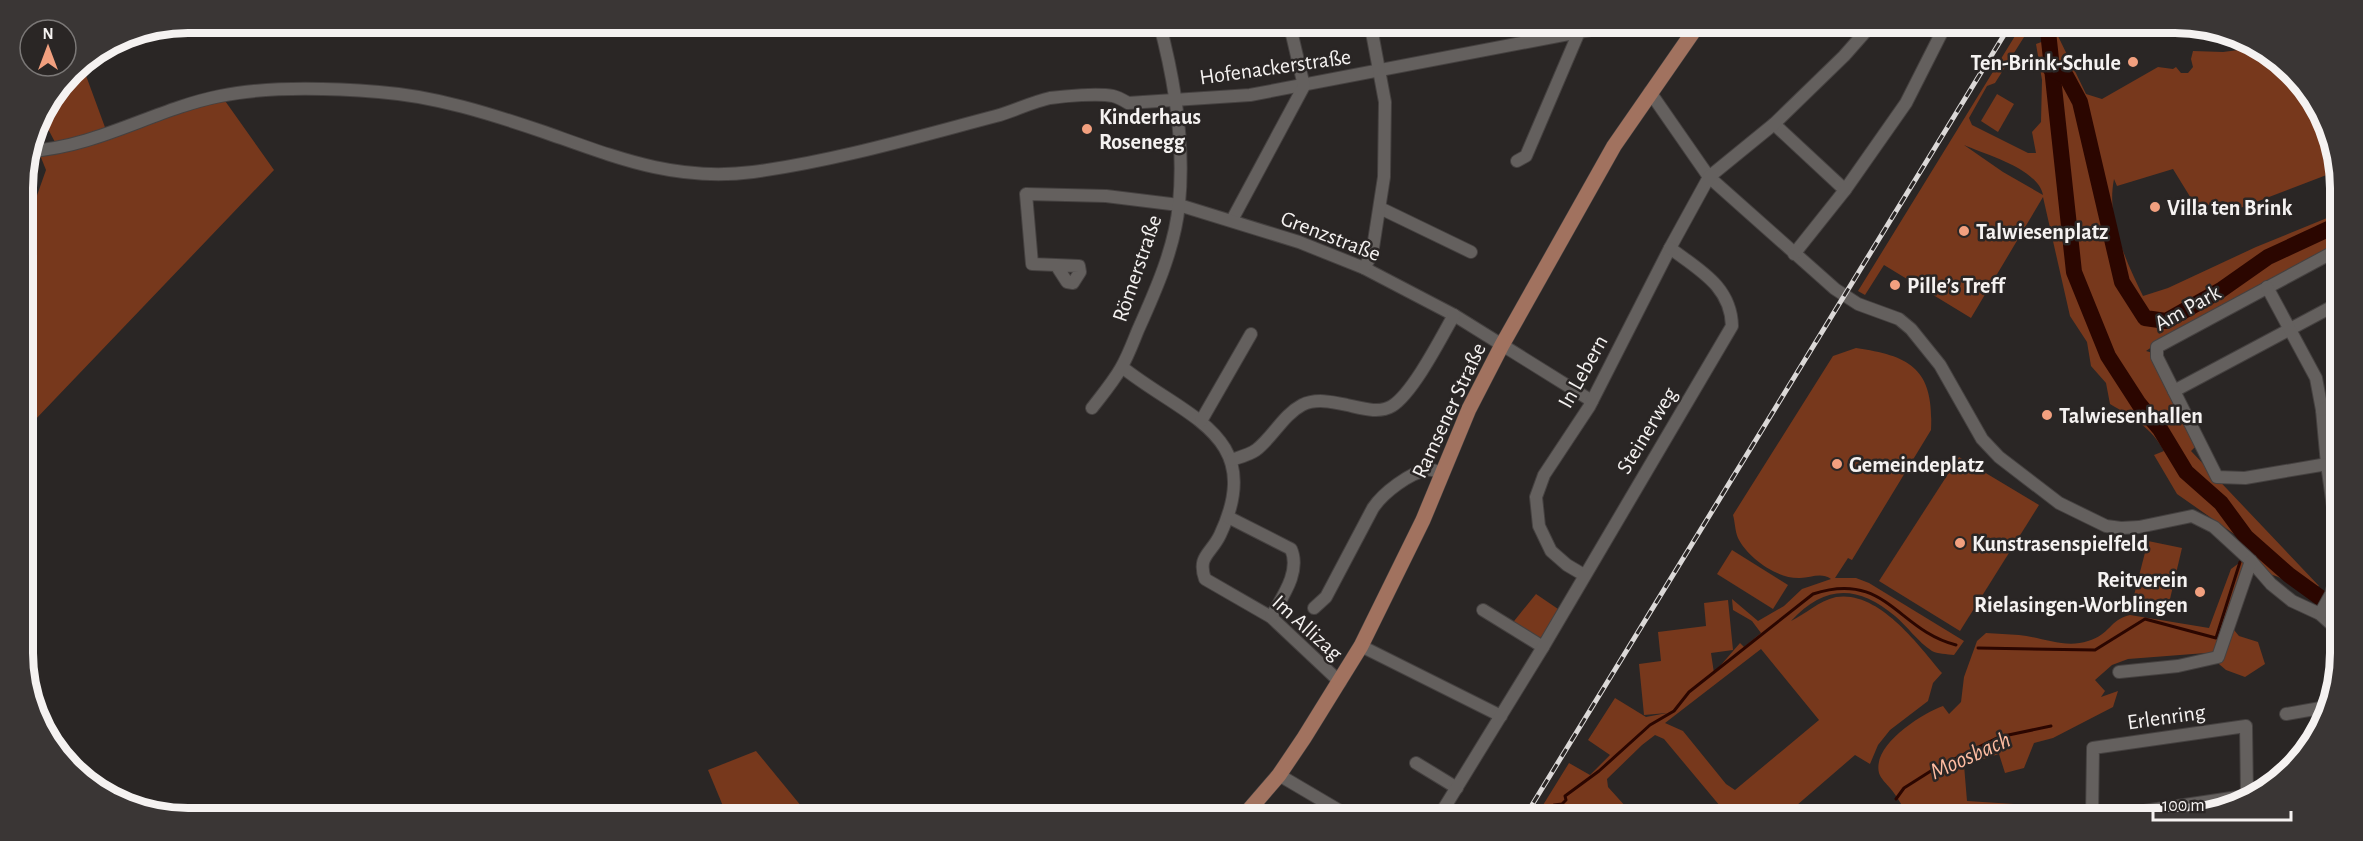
<svg xmlns="http://www.w3.org/2000/svg" width="2363" height="841" font-family="'Alegreya Sans',sans-serif">
<style>
.green{fill:#77381c;fill-rule:evenodd}
.lines{fill:none;stroke-linecap:round;stroke-linejoin:round}
.stream{stroke:#2b0600;stroke-width:3}
.river{stroke:#2b0600;stroke-width:16}
.minor-casing{stroke:#454140;stroke-width:14}
.major-casing{stroke:#454140;stroke-width:16}
.minor{stroke:#64605e;stroke-width:12}
.major{stroke:#a1725f;stroke-width:15}
.rail-casing{stroke:#dbd8d7;stroke-width:5}
.rail{stroke:#2a2625;stroke-width:3;stroke-dasharray:9;stroke-linecap:butt}
.poi-dot{fill:#f2a07f;stroke:#2a2625;stroke-width:2}
.labels{text-anchor:middle;stroke-width:5;stroke-linejoin:round;paint-order:stroke}
.poi-label{font-size:22px;font-weight:bold;fill:#f5f2f1;stroke:#2a2625;text-anchor:start}
.street-label{font-size:22px;fill:#f5f2f1;stroke:#2a2625}
.water-label{font-size:24px;font-style:italic;fill:#febca1;stroke:#2a2625}
.rim{fill:none;stroke:#f5f2f1;stroke-width:8}
</style>
<rect width="100%" height="100%" fill="#2a2625"/>
<g class="green">
<path d="M2023,23H2031V26L1995,83L1987,86L1969,118L1972,125L2028,153H2036L2032,132L2041,122L2042,80L2036,44L2058,36L2086,94L2102,99L2158,67L2173,69L2176,67L2181,73H2188L2193,67L2191,59L2193,51L2223,52L2254,48L2300,79L2339,166V187L2329,186L2337,171L2235,210L2223,201L2197,208L2173,169L2117,186L2114,179C2106,219 2126,261 2143,296L2168,288L2256,247L2327,218L2339,203V243L2336,246L2168,336L2146,351L2153,353L2198,444L2191,451L2319,586L2308,595C2288,582 2271,568 2246,574L2229,624L2239,636L2258,642L2265,664L2245,677L2226,670L2206,653L2128,659L2112,665L2095,680L2105,691L2101,697L2118,691L2113,707L2053,738L2034,743L2024,768L2005,773L1999,754L1964,765L1967,801L2047,806V810L2019,818H1911C1903,809 1898,797 1890,788C1886,783 1881,779 1879,773C1872,745 1921,714 1943,706L1949,714L1961,702L1964,677L1977,641L1986,633C1997,634 2008,634 2019,635C2042,637 2065,649 2088,641C2110,635 2109,620 2130,615L2209,628L2231,569L2254,552L2237,536L2177,494L2154,455L2164,451C2152,428 2132,417 2110,404L2106,383L2091,366L2087,342L2070,316L2043,197L1971,318L1884,265L1865,295L1858,291ZM1964,145C1987,155 2038,169 2043,195L2003,172Z"/>
<path d="M81,62L106,130L56,144L47,127L36,126L39,115Z"/>
<path d="M1997,94L2014,104L1998,132L1981,121Z"/>
<path d="M223,98L274,170L33,422L24,412L23,210L35,201L46,170L40,155Z"/>
<path d="M1856,348C1912,356 1934,370 1931,430L1852,560L1848,558L1835,578H1856L1869,583L1964,641L1954,655C1947,654 1937,654 1932,651C1918,642 1907,626 1895,616C1857,584 1824,585 1791,621C1806,614 1818,601 1836,597C1878,590 1918,644 1942,673L1933,683L1928,701L1890,730L1878,745L1870,764L1855,755L1782,818H1730L1664,739L1655,735L1642,745L1607,779L1608,787L1636,818H1535L1569,763L1590,775L1610,755L1588,740L1615,698L1646,717L1667,713L1644,715L1639,664L1661,661L1658,632L1706,626L1704,603L1728,600L1733,650L1711,653L1714,673L1740,643L1744,647L1761,633L1752,621L1733,610L1732,599L1758,621L1784,606L1802,589L1831,579C1821,572 1811,578 1800,578C1777,579 1748,558 1738,538C1735,531 1735,522 1733,515L1833,356ZM1761,649L1819,720L1735,790L1726,784L1683,731L1665,723Z"/>
<path d="M1959,457L2039,505L1960,631L1879,581Z"/>
<path d="M2148,541L2182,548L2166,616L2131,607Z"/>
<path d="M1732,550L1788,585L1773,609L1717,574Z"/>
<path d="M1536,594L1558,609L1541,638L1510,626Z"/>
<path d="M756,751L811,818H728L708,770Z"/>
</g>
<g class="lines">
<g class="stream">
<path d="M2243,545L2246,537"/>
<path d="M1978,648L2095,650L2145,619L2216,638L2240,562"/>
<path d="M1896,799L1904,788L1934,769L1999,737L2051,726"/>
<path d="M1539,818L1554,805L1562,804L1566,800L1565,796L1599,771L1650,725L1674,711L1689,692L1813,594C1886,570 1897,630 1956,645"/>
<path d="M1888,818L1890,814"/>
</g>
<g class="river">
<path d="M2047,22L2074,272L2108,356L2139,404L2160,429L2186,472L2221,503L2246,537L2289,575L2340,612"/>
<path d="M2050,68L2066,76L2080,102L2122,282L2145,318L2166,321L2221,290L2268,257L2339,224"/>
</g>
<g class="minor-casing">
<g id="minor">
<path d="M1650,92L1709,177L1835,289L1858,304L1899,319L1911,329L1940,365L1982,439L1999,457L2059,503L2106,526L2121,528L2139,527L2192,516L2214,527L2251,561L2271,584L2292,601L2320,614L2340,632"/>
<path d="M1774,124L1845,190"/>
<path d="M30,151C97,147 155,109 220,96C269,86 329,88 379,92C435,96 491,114 544,132C615,157 675,182 753,172C835,161 916,137 996,116C1014,111 1032,102 1050,98C1065,96 1098,93 1113,96C1118,97 1123,100 1128,103L1250,95L1579,32L1636,22"/>
<path d="M1517,161L1526,156L1579,32L1576,22"/>
<path d="M1380,208L1471,252"/>
<path d="M1232,220L1304,86L1289,22"/>
<path d="M2339,249L2157,347V357L2174,391L2339,303"/>
<path d="M1794,254L1845,190L1906,103L1947,22"/>
<path d="M1056,265L1079,266L1080,272L1073,283L1067,282L1056,265L1032,264L1026,194L1106,196L1179,205L1299,242L1364,268L1454,315L1592,401"/>
<path d="M1364,268L1372,254L1384,177L1385,102L1370,22"/>
<path d="M2267,287L2316,378L2322,410L2327,464L2336,528V576L2331,594L2320,614"/>
<path d="M1122,367C1186,418 1267,435 1220,535C1211,554 1197,556 1205,579L1271,617L1340,682"/>
<path d="M2174,391L2217,477L2245,478L2327,464"/>
<path d="M1092,408C1102,395 1113,382 1121,368C1128,356 1133,342 1138,330C1156,290 1175,247 1179,204C1185,142 1175,81 1159,22"/>
<path d="M2322,410L2340,401"/>
<path d="M1201,421L1251,334"/>
<path d="M1231,460C1240,457 1249,455 1256,450C1273,437 1283,415 1302,405C1316,398 1333,402 1347,405C1361,408 1379,414 1392,406C1413,393 1441,338 1454,315"/>
<path d="M1228,517L1291,549C1301,572 1282,597 1271,617"/>
<path d="M1584,575L1567,565L1551,551L1539,526L1536,497L1544,475L1589,407L1670,248L1709,177L1774,124L1844,56L1874,22"/>
<path d="M1314,608L1326,597L1373,508C1383,493 1410,472 1428,470C1433,469 1438,472 1442,473"/>
<path d="M1483,610L1543,647"/>
<path d="M1361,646L1501,716"/>
<path d="M2119,672L2178,666L2218,657L2251,561"/>
<path d="M2286,714L2332,706"/>
<path d="M1416,763L1457,788"/>
<path d="M1279,775L1352,818"/>
<path d="M1438,818L1543,647L1732,326C1731,286 1699,270 1670,248"/>
<path d="M2092,818L2093,748L2246,726L2247,795"/>
<path d="M2097,818L2245,796"/>
</g>
</g>
<g class="major-casing">
<path id="major" d="M1242,818L1279,775L1304,738L1361,646L1423,520L1469,409L1502,345L1614,146L1700,22"/>
</g>
<use href="#minor" class="minor"/>
<use href="#major" class="major"/>
<g class="rail-casing">
<path id="rail" d="M1524,818L2012,22"/>
</g>
<use href="#rail" class="rail"/>
</g>
<g class="poi-dot">
<circle cx="2133" cy="62" r="6"/>
<circle cx="1087" cy="129" r="6"/>
<circle cx="2155" cy="207" r="6"/>
<circle cx="1964" cy="231" r="6"/>
<circle cx="1895" cy="285" r="6"/>
<circle cx="2047" cy="415" r="6"/>
<circle cx="1837" cy="464" r="6"/>
<circle cx="1960" cy="543" r="6"/>
<circle cx="2200" cy="592" r="6"/>
</g>
<g class="labels">
<g class="poi-label">
<text x="2121" y="70" text-anchor="end">Ten-Brink-Schule</text>
<text x="1099" y="124">Kinderhaus<tspan x="1099" dy="25">Rosenegg</tspan></text>
<text x="2167" y="215">Villa ten Brink</text>
<text x="1976" y="239">Talwiesenplatz</text>
<text x="1907" y="293">Pille’s Treff</text>
<text x="2059" y="423">Talwiesenhallen</text>
<text x="1849" y="472">Gemeindeplatz</text>
<text x="1972" y="551">Kunstrasenspielfeld</text>
<text x="2188" y="587" text-anchor="end">Reitverein<tspan x="2188" dy="25">Rielasingen-Worblingen</tspan></text>
</g>
<g class="street-label">
<text transform="translate(1275 66) rotate(-8)" y="8">Hofenackerstraße</text>
<text transform="translate(1331 235) rotate(21)" y="8">Grenzstraße</text>
<text transform="translate(1136 268) rotate(-71)" y="8">Römerstraße</text>
<text transform="translate(2187 307) rotate(-29)" y="8">Am Park</text>
<text transform="translate(1582 371) rotate(-61)" y="8">In Lebern</text>
<text transform="translate(1448 410) rotate(-65)" y="8">Ramsener Straße</text>
<text transform="translate(1646 430) rotate(-59)" y="8">Steinerweg</text>
<text transform="translate(1308 627) rotate(42)" y="8">Im Allizag</text>
<text transform="translate(2166 716) rotate(-8)" y="8">Erlenring</text>
</g>
<g class="water-label">
<text transform="translate(1970 755) rotate(-24)" y="8">Moosbach</text>
</g>
</g>
<path d="M0 0H2363V841H0ZM188 33H2175A155 155 0 0 1 2330 188V653A155 155 0 0 1 2175 808H188A155 155 0 0 1 33 653V188A155 155 0 0 1 188 33Z" fill="#3a3635" fill-rule="evenodd"/>
<path class="rim" d="M188 33H2175A155 155 0 0 1 2330 188V653A155 155 0 0 1 2175 808H188A155 155 0 0 1 33 653V188A155 155 0 0 1 188 33Z"/>
<g transform="translate(48 48)"><circle r="28" fill="#2a2625" stroke="#7b7877" stroke-width="1.5"/>
<path d="M0-4.5L10 22L0 15L-10 22Z" fill="#f2a07f"/>
<text y="-9" font-size="16" font-weight="bold" text-anchor="middle" fill="#f5f2f1">N</text>
</g>
<path d="M2153 811v9h138v-9" fill="none" stroke="#f5f2f1" stroke-width="3"/>
<text x="2162" y="811" font-size="18" fill="#f5f2f1" stroke="#2a2625" stroke-width="4.5" paint-order="stroke">100 m</text>
</svg>
